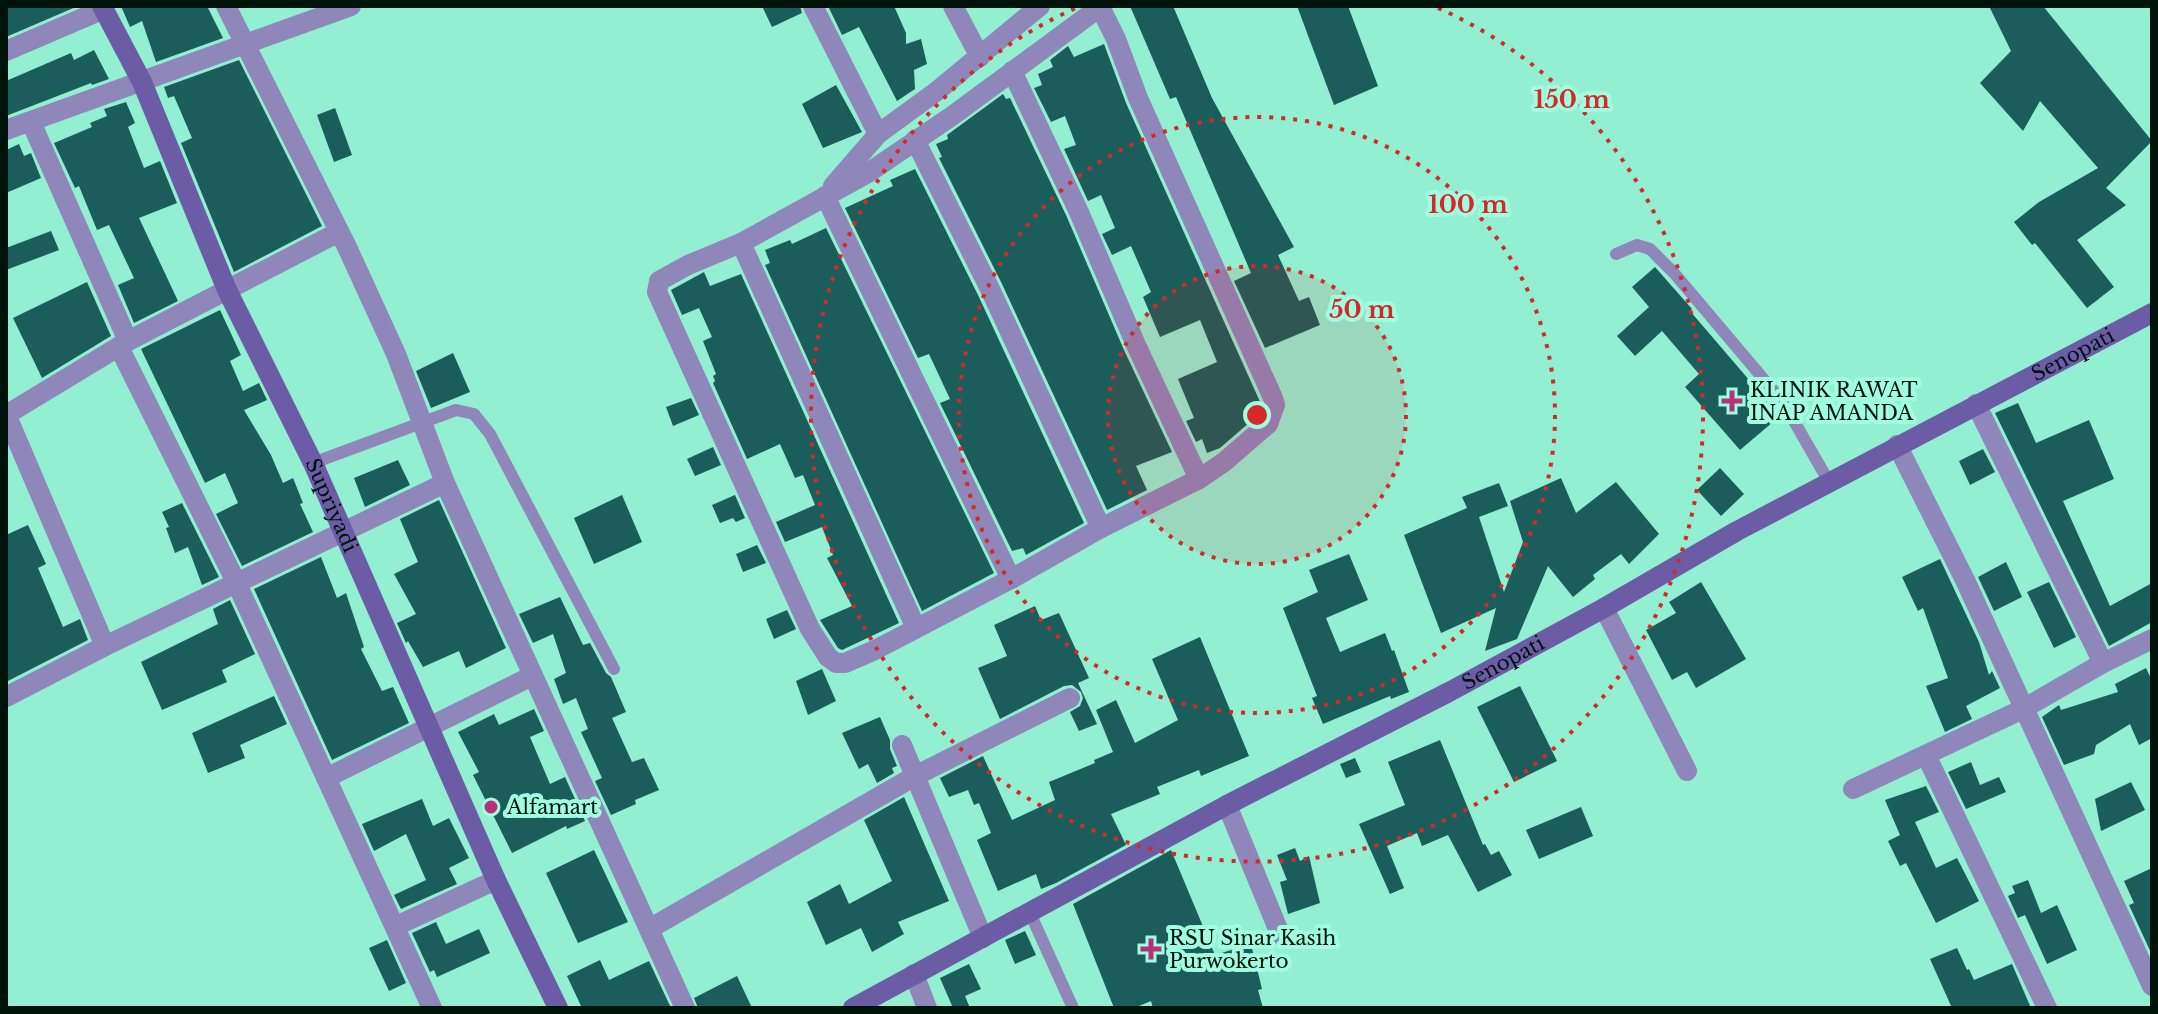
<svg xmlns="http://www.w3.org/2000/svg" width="2158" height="1014" font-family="'Libre Baskerville',serif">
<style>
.building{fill:#1a5d5a}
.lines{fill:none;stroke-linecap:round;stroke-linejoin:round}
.lane{stroke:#8f86b9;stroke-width:12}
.street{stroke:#8f86b9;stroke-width:20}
.secondary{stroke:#6c5ca6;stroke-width:20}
.ring{fill:none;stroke:#d62828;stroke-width:4;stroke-dasharray:4 8}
.poi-dot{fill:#b53178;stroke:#a0fddf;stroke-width:3}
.labels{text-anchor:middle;stroke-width:8;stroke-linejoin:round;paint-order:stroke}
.street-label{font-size:20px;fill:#00130b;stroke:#a0fddf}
.poi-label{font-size:20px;fill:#00130b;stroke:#a0fddf;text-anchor:start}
.centre{fill:#d62828;stroke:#a0fddf;stroke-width:4}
.ring-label{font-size:24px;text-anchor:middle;font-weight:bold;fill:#d62828;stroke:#a0fddf;stroke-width:8;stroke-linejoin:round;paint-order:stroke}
</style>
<rect width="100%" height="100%" fill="#93efd2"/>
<g class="building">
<path d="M6,6H78L6,37Z"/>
<path d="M121,6H207L223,38L156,62L142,21L130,27Z"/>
<path d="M762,6H800L802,13L772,27Z"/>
<path d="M828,6H894L906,33V44L921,39L927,64L914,70L915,89L897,101L859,27L842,35Z"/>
<path d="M1130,6H1173L1212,98L1294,247L1278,255L1299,301L1309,297L1320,325L1265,348L1234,281L1251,273L1176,97L1170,99Z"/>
<path d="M1297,6H1348L1378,86L1334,105Z"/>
<path d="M1989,6H2043L2152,141L2106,188L2126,205L2077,240L2114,287L2087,308L2035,243L2032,245L2014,222L2039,202L2098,168L2040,101L2023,131L1980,83L2011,51Z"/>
<path d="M1104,44L1126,103L1261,404L1257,416L1220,448L1207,453L1202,439L1196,442L1186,421L1194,418L1178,379L1217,362L1200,320L1160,337L1143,297L1151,292L1131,246L1112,255L1102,234L1115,228L1101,195L1088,201L1064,149L1076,145L1065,116L1051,122L1034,88L1042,85L1038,74L1053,67L1050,60L1068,46L1074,57Z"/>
<path d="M94,50L109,79L92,85L91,83L6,116V81L71,53L74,60Z"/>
<path d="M239,60L322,226L234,272L181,143L192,138L174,96L168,98L164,87Z"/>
<path d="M836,85L862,132L823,148L802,104Z"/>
<path d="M1003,94L1006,99L1010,98L1066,215L1124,350L1172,452L1136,466L1147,490L1107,510L1002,284L939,158L942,157L936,144L948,139L947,135Z"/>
<path d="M126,102L135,123L128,127L144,168L160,161L177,203L139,218L178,301L134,323L118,285L134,278L109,225L97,230L79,186L75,188L54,143L92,127L90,123L107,116L104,109Z"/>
<path d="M335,108L352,155L334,162L317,115Z"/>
<path d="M19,144L24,156L31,153L41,178L6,193V150Z"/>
<path d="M915,169L978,295L1084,523L1026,555L1023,548L1012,551L940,403L950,399L929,354L918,358L845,208L893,186L890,180Z"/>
<path d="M826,228L994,573L922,611L765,265L770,263L765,250L790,240L792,244Z"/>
<path d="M51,231L59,250L6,270V248Z"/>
<path d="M1655,267L1692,309L1690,311L1780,416L1740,450L1685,387L1699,374L1662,331L1635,356L1617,336L1649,307L1632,287Z"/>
<path d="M704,272L710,286L741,274L899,623L842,650L838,648L820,620L852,606L827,558L833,555L822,527L785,542L776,522L815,505L803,475L795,478L780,444L747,459L713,383L715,381L713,376L716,374L703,341L712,337L699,308L682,315L671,290Z"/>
<path d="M87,282L111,336L42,378L13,318Z"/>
<path d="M220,310L241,355L230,361L243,391L259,383L267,400L244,410L271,455L283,483L293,478L303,503L300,504L313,532L242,566L216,514L238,503L225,473L205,483L141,349Z"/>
<path d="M453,353L470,392L431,408L416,371Z"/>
<path d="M691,398L699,415L673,426L666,407Z"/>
<path d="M2018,403L2036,443L2089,420L2114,479L2063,501L2110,606L2152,583V622L2109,646L1995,413Z"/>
<path d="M713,447L721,465L695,476L687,459Z"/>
<path d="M1983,449L1995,472L1970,485L1959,461Z"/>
<path d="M398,460L410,485L365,507L354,478Z"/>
<path d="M1720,468L1744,494L1721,516L1697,490Z"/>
<path d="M1561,478L1576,513L1616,482L1659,534L1629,564L1621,554L1593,575L1595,579L1573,597L1548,566L1517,639L1485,651L1496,608L1441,633L1404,535L1467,508L1462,497L1499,483L1508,506L1479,517L1504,592L1523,542L1510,501Z"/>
<path d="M622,495L642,542L594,564L574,518Z"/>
<path d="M735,495L745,518L736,522L733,518L720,523L712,505Z"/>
<path d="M439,500L506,648L466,668L459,651L423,667L408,641L406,643L397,623L416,614L394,574L418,562L400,519Z"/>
<path d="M182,503L219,577L202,585L188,547L175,553L166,528L169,527L162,512Z"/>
<path d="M28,525L46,564L38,568L63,627L80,619L88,640L6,682V535Z"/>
<path d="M757,545L766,563L743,572L736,554Z"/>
<path d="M1349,554L1368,600L1326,618L1340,652L1385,633L1392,651L1394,650L1409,692L1391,699L1390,696L1323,724L1312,698L1317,696L1283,608L1318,592L1309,570Z"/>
<path d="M321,557L337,598L346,593L364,647L361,649L382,691L393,687L409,723L332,760L254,589Z"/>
<path d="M1940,559L1979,642L1989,675L1992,671L2000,688L1966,706L1972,719L1945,732L1926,686L1948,678L1923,608L1918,611L1902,577Z"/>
<path d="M2006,562L2022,597L1994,611L1978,577Z"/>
<path d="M1701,582L1746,659L1696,688L1687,672L1672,680L1646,630L1676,613L1669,602Z"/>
<path d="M2049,582L2076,637L2054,648L2027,592Z"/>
<path d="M560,597L583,645L590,643L606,673L611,677L626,712L612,718L632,762L644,758L659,790L635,800L636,804L611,815L595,781L602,778L581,732L588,729L576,698L563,704L554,679L566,673L553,634L533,643L519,614Z"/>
<path d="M230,600L255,654L222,670L227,682L162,710L141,662L218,624L213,609Z"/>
<path d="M1035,606L1041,620L1059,613L1089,678L1078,683L1097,724L1079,731L1070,712L1080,706L1083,698L1081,692L1072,685L1064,686L1000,719L978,668L1007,656L994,625Z"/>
<path d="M787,610L796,629L774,639L766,619Z"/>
<path d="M1200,637L1249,756L1201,776L1199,770L1157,787L1160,794L1111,814L1126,845L1056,883L1041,889L1036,874L998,891L977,840L991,833L979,803L974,805L968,790L949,797L940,778L983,756L1012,820L1055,800L1049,782L1095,763L1094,760L1113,752L1096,710L1116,700L1135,743L1178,720L1152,659Z"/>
<path d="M2146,668L2152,681V738L2139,745L2130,724L2096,745L2094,754L2064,765L2042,717L2059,705L2061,710L2118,692L2115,684Z"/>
<path d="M822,669L836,701L808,715L796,681Z"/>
<path d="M1520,686L1557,761L1514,782L1477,707Z"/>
<path d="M274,696L287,724L240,745L245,758L208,773L192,733Z"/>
<path d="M534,709L544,731L530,737L550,784L565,777L585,821L567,829L566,826L512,853L473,775L479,772L458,732L494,714L499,725Z"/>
<path d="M880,717L890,740V749L897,766L892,768L894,773L877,783L868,764L859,769L842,733Z"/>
<path d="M1440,740L1483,845L1485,844L1491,855L1499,851L1512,875L1478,892L1448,835L1422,846L1417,833L1387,846L1404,888L1390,894L1359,824L1405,805L1388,762Z"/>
<path d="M1355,758L1361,772L1346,778L1340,764Z"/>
<path d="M1971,762L1980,785L1999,777L2006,792L1966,809L1948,772Z"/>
<path d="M2131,782L2145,810L2101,831L2095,799Z"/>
<path d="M1926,786L1939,812L1915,822L1936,868L1957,858L1979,901L1936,923L1906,863L1900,866L1888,841L1900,835L1885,800Z"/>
<path d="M904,797L949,901L898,922L904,934L872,952L861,928L826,945L807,902L840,884L849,904L892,881L864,820Z"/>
<path d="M422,799L433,826L449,818L469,858L449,868L457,884L401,909L394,895L426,880L406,834L374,851L362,824Z"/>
<path d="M1581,807L1593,836L1539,859L1526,830Z"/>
<path d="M1295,848L1300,861L1309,856L1320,903L1288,914L1280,882L1287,880L1277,855Z"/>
<path d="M594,850L628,922L578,943L546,873Z"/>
<path d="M1171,850L1215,955L1251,944L1262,989L1258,990L1263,1008H1153L1151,1001L1134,1008H1114L1073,904Z"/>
<path d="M2152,868V955L2129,905L2134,903L2124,881Z"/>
<path d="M2028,880L2041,913L2057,905L2077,950L2047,964L2025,915L2018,918L2008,896L2015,893L2012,886Z"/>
<path d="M436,922L446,944L479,929L490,953L437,977L434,970L430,972L412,933Z"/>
<path d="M1025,931L1036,955L1015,964L1005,940Z"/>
<path d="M387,940L406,983L389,991L369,948Z"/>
<path d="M1957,948L1967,970L1969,969L1974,980L2012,964L2031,1008H1952L1930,959Z"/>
<path d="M600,960L609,980L649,961L671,1008H582L567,976Z"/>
<path d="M969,964L981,989L965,996L970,1008H953L940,978Z"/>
<path d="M737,976L752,1008H698L694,998Z"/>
</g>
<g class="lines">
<g class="lane">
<path d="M1616,254L1637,245L1650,249L1674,273L1783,402L1829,482"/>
<path d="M313,463L456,410L474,414L490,434L614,669"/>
<path d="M1030,913L1073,1008"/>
</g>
<g class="street">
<path d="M226,6L347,247L396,354L445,483L685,1008"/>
<path d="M813,6L878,134"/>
<path d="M953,6L980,57"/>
<path d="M1100,7L1116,39L1138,98L1273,398L1275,405L1268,424L1224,462L1199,479L1101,528L1011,579L875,650L845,663H836L828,657L810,629L657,292L659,281L688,265L741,243L868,173L952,116L1100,7L1102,6"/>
<path d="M6,51L104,9"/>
<path d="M1012,71L1078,210L1136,345L1199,479"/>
<path d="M31,122L128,341"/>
<path d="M6,130L351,6"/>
<path d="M915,140L990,289L1101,528"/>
<path d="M833,186L878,134L937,91L1040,6"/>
<path d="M825,196L1011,579"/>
<path d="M741,243L916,628"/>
<path d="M119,347L237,584L432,1008"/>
<path d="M1976,404L2103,663"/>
<path d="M6,414L105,646"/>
<path d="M6,415L128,341L339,232"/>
<path d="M1897,445L1965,580L2152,986"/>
<path d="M1604,608L1687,771"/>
<path d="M6,697L105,646L445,483"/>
<path d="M902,745L983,938"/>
<path d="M1926,755L2047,1008"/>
<path d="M326,778L532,676"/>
<path d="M1853,789L2023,709L2103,663L2152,639"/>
<path d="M1227,805L1280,934"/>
<path d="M396,926L496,880"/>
<path d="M649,929L915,776L1070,698"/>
<path d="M914,974L927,1008"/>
</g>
<g class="secondary">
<path id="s1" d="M102,6L142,82L227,290L313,463L496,880L558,1008"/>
<path id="s2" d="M853,1008L1227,805L1449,692L1604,608L1737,531L2152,313"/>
</g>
</g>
<circle cx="1257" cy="415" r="149" fill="#d62828" fill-opacity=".12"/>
<g class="ring">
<circle cx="1257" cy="415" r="149"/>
<circle cx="1257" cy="415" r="298"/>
<path d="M1438 8A446 446 0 1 1 1076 8"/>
</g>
<g class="poi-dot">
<path d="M1728 389h8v8h8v8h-8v8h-8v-8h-8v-8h8z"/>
<circle cx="491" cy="807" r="8"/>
<path d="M1147 937h8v8h8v8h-8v8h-8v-8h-8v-8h8z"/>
</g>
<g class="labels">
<g class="street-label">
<text dy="7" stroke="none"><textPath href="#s2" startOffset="1384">Senopati</textPath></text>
<text dy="7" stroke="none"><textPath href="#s1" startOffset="550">Supriyadi</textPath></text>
<text dy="7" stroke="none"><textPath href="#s2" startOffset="736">Senopati</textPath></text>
</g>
<g class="poi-label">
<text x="1750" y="397">KLINIK RAWAT<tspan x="1750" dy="23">INAP AMANDA</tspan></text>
<text x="507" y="814">Alfamart</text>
<text x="1169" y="945">RSU Sinar Kasih<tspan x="1169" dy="23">Purwokerto</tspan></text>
</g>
</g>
<circle cx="1257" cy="415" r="12" class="centre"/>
<g class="ring-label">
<text x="1572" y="108">150 m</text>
<text x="1468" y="213">100 m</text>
<text x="1362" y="318">50 m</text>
</g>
<rect width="2158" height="1014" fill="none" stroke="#00130b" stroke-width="16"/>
</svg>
